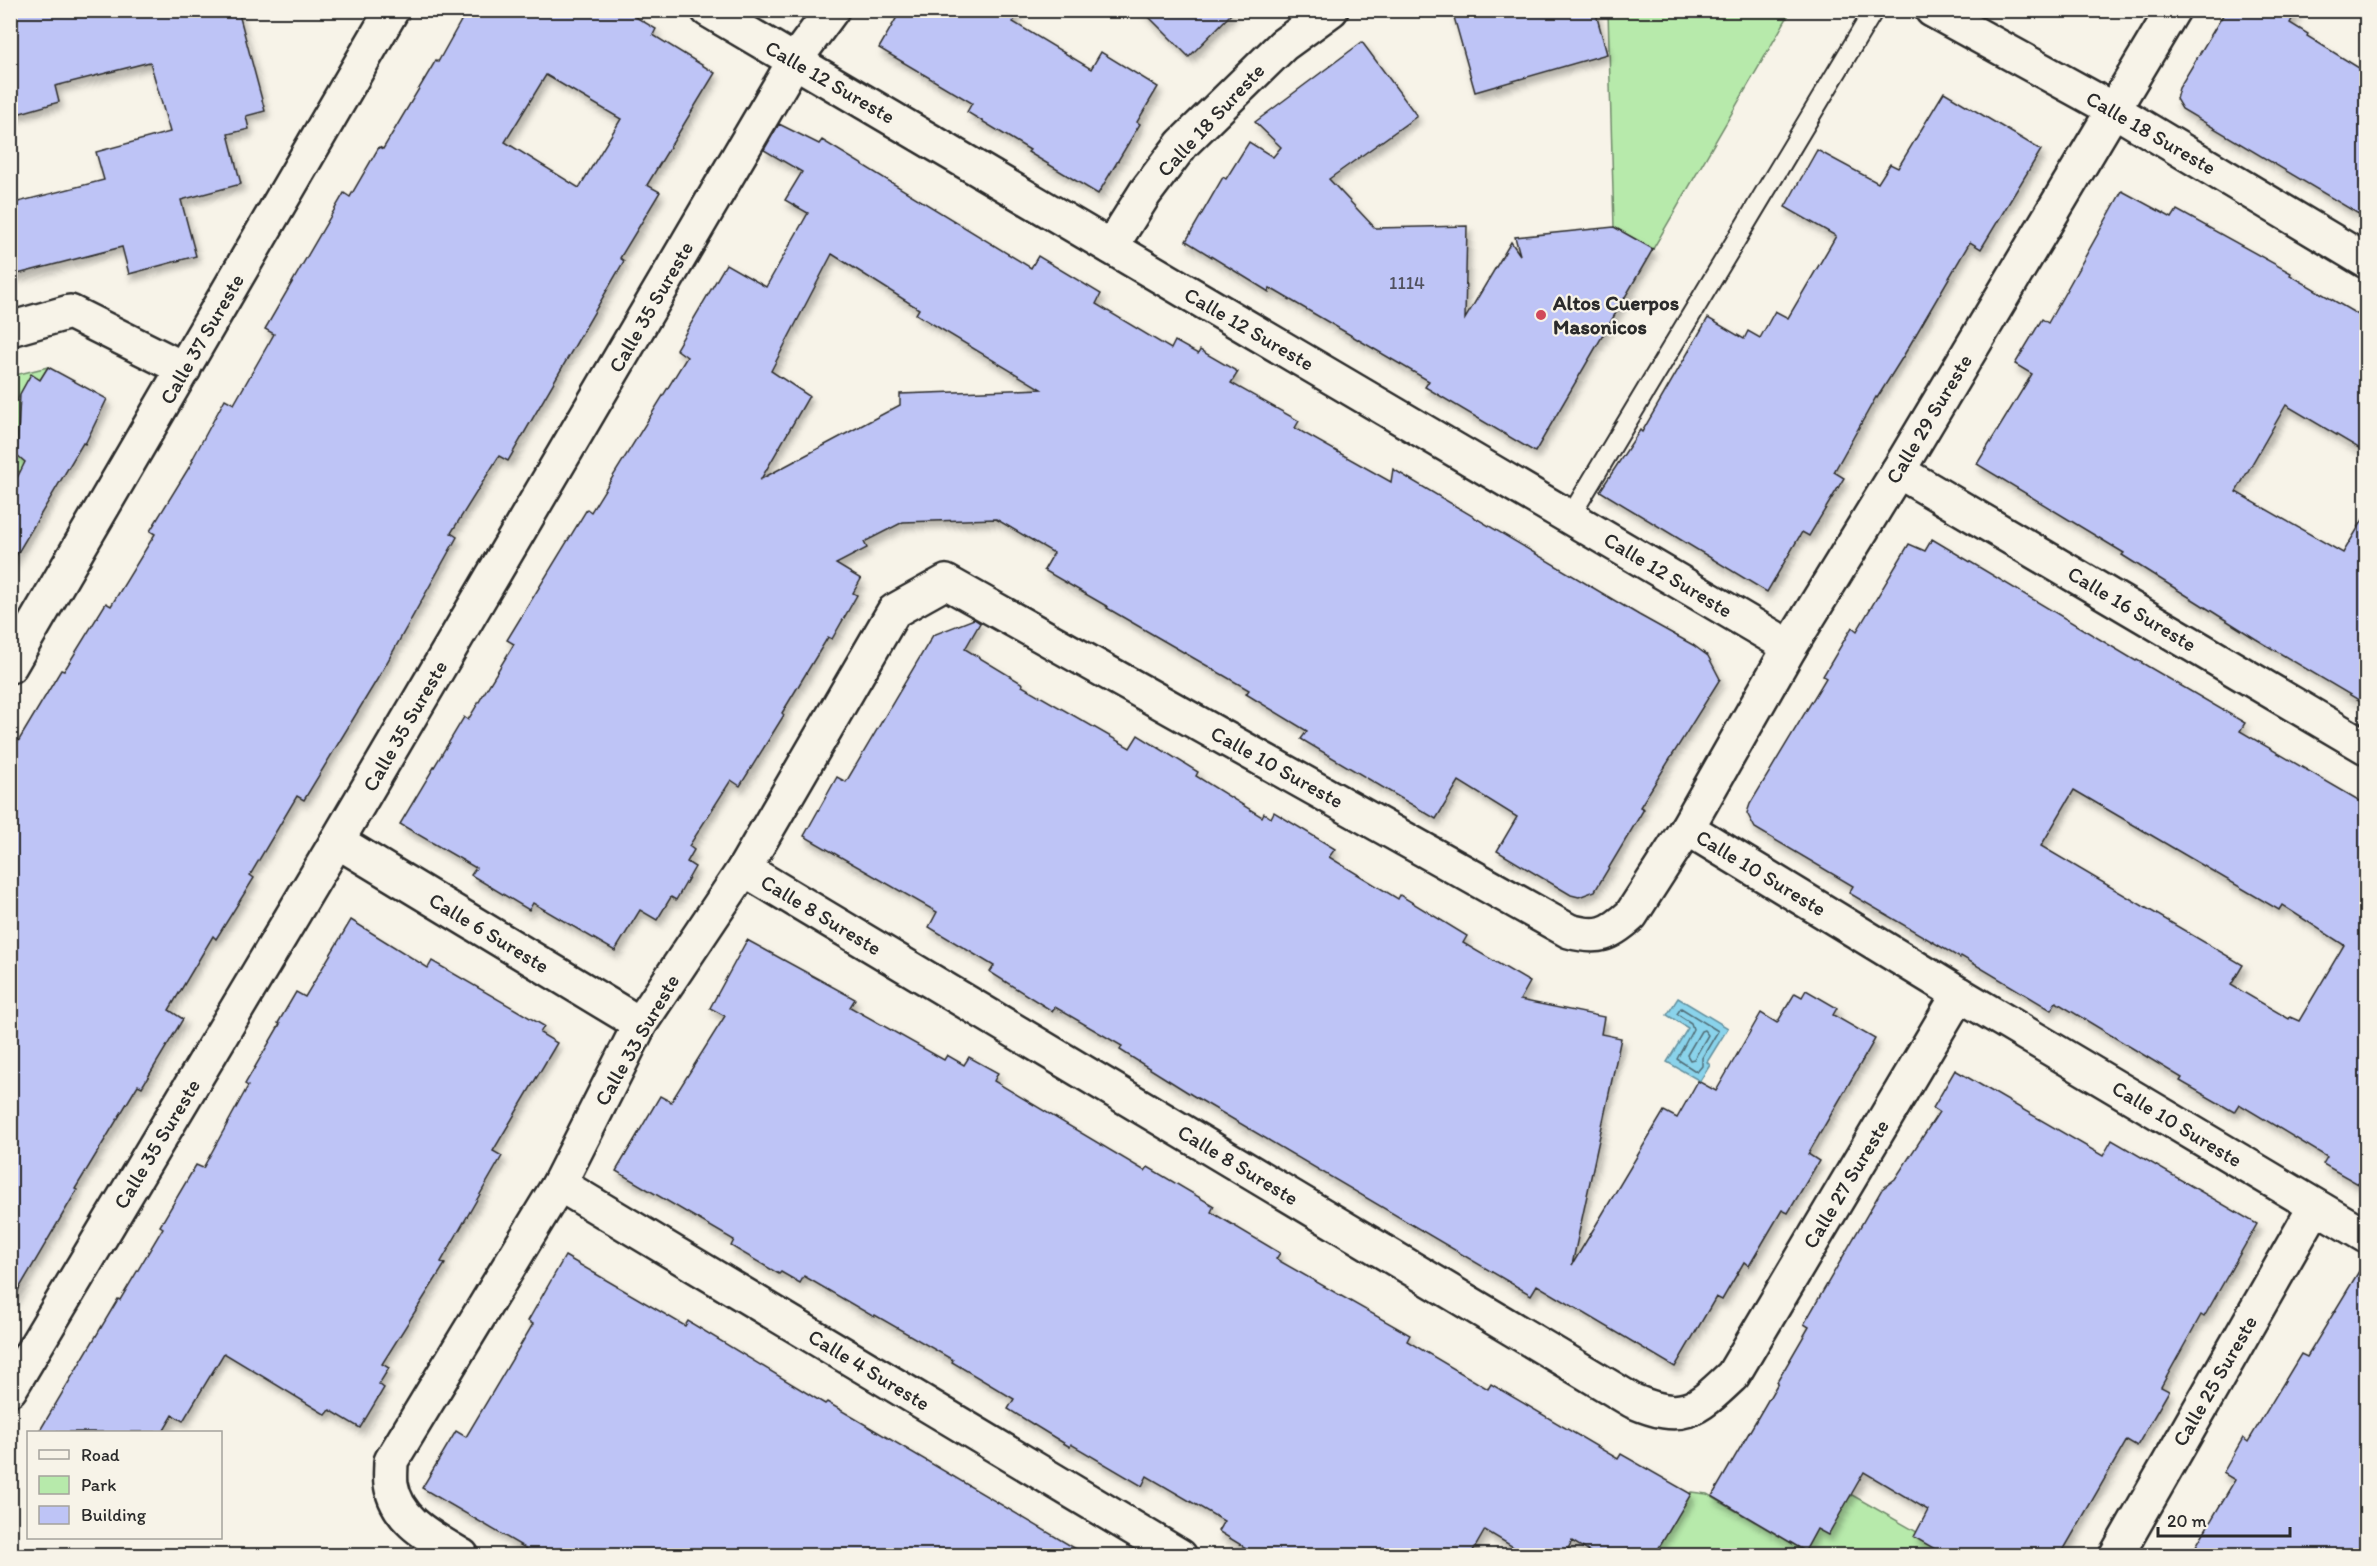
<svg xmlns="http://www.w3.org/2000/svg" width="2377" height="1566" font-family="Itim,sans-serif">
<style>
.green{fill:#b7eaab;stroke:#718a6b;stroke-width:1.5}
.water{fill:#8ad3eb;stroke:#64909e;stroke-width:1.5}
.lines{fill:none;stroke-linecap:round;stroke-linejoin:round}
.shore{stroke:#516e78;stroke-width:1.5}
.building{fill:#bec4f6;stroke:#2b2b2b;stroke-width:1.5;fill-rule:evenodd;filter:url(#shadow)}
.service-casing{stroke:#2b2b2b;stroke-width:22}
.minor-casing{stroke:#2b2b2b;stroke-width:38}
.service{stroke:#f7f3e8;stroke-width:18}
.minor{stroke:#f7f3e8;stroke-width:33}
.poi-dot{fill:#d1495b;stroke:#f7f3e8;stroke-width:2}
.labels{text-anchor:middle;stroke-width:4.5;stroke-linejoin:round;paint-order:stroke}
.number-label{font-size:18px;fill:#50515e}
.street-label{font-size:21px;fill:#2b2b2b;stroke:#f7f3e8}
.poi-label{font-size:21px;font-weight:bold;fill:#2b2b2b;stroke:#f7f3e8;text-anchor:start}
</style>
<defs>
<filter id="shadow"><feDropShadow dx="3.5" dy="6" stdDeviation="3" flood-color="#0004"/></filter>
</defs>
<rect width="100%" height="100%" fill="#f7f3e8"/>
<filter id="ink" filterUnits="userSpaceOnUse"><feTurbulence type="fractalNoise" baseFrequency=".0167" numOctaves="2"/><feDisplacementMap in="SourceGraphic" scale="12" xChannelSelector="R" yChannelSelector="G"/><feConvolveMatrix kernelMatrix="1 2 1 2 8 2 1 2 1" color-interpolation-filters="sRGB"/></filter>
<g filter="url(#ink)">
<g class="green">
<path d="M1608,11H1791L1653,249L1614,227Z"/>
<path d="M48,367L40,380L31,375L17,400L27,406L19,423L17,455L26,462L21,471L11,473V376Z"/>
<path d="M1691,1492L1707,1494L1805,1551L1817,1529L1852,1495L1917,1532L1937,1550L1934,1556H1654Z"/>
</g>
<path class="water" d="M1678,998L1728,1028L1707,1062L1710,1065L1700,1081L1667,1062L1688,1028L1667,1015Z"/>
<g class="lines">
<g class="shore">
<path d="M1681,1008L1718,1031L1702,1058V1066L1697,1072L1677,1059L1693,1029L1691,1023L1677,1014Z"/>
<path d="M1704,1030L1708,1035L1694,1059L1690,1060L1687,1055L1701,1031Z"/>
</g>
</g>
<g class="building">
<path d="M10,10H238L265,111L246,116L249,129L228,134L241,184L181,200L196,256L129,274L122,247L10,276V204L104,180L96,152L170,132L150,62L55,86L59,102L10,116Z"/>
<path d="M467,10H624L656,29L653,35L715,73L647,185L660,192L620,258L624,261L508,461L499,456L451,533L457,537L381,673L304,800L297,796L250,875L254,878L216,939L213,936L169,1010L183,1019L142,1087L138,1085L75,1189L77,1190L10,1304V755L61,670L64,671L106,603L111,606L155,534L150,531L193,461L192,460L225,399L234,404L274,334L265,329L344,193L350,197L379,147L383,149L436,60L438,62ZM546,75L621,119L579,188L505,142Z"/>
<path d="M901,10H1019L1013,22L1091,69L1101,52L1158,87L1137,122L1140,124L1098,194L1028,152L1030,150L967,112L972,103L879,48Z"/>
<path d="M1142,10H1235L1189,57Z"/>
<path d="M1452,10H1595L1607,54L1475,92Z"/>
<path d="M2226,10H2297L2290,23L2308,34L2307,36L2367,73V219L2182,109L2176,99L2179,88Z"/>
<path d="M1362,42L1417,116L1329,179L1375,228L1467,226L1465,319L1511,242L1520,255L1515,237L1614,227L1653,249L1535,452L1425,387L1429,381L1270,288L1269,292L1186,241L1223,177L1226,179L1249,142L1273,157L1281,147L1255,122Z"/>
<path d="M1944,92L2041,150L1981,249L1970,242L1904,355L1877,398L1876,397L1834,472L1844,478L1809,536L1802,532L1767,592L1600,491L1640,430L1642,432L1708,318L1744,339L1748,331L1760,338L1775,311L1788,318L1836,236L1785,207L1817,150L1878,183L1890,164L1898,168Z"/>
<path d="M779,124L819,144L822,140L1031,268L1038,256L1101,294L1096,304L1171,349L1175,341L1198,354L1200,350L1238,372L1231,383L1299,421L1295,428L1391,482L1393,469L1639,615L1693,645L1708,656L1720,679L1640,807L1644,809L1595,891L1579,897L1571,895L1497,851L1517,817L1459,781L1436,819L1301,739L1307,731L1246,694L1249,690L1107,608L1108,607L1044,570L1054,553L996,519L903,522L864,542L867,548L836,564L861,579L853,593L857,595L832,639L828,637L782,713L784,715L740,786L731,780L689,846L694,850L687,862L695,867L676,900L671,897L657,920L640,910L615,951L533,903L529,910L471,875L476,868L400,824L464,717L468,720L514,644L507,640L587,509L591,512L687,357L676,349L726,264L766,287L808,213L785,200L802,172L764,150ZM832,254L919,309L916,314L1041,389L900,394V405L761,479L809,396L771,371Z"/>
<path d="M2122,191L2172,218L2177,210L2291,273L2290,275L2367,320V453L2286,405L2236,492L2343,553L2367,513V705L2256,639L2122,555L2124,553L1977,464L2032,374L2015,364L2042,319L2048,323Z"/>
<path d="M48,367L107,399L85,444L83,443L10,566V492L25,462L17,455L20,394L31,374L40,380Z"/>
<path d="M1932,539L2136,661L2137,660L2245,723L2240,731L2367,805V1189L2323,1164L2327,1157L2239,1104L2234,1112L2180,1081L2182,1078L2056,1002L2051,1010L1961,956L1960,958L1849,893L1853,886L1755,828L1747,813L1750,804L1826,678L1823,676L1852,627L1857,631L1909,544L1925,551ZM2074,790L2279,910L2282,905L2344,945L2299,1021L2290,1017L2289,1019L2231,985L2243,965L2041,846Z"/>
<path d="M974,619L980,623L965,649L1023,684L1022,686L1130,748L1138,735L1198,772L1196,776L1262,817L1264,813L1271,818L1274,812L1335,849L1329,857L1398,899L1400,895L1467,936L1463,943L1530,982L1520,1000L1604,1017L1601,1034L1621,1038L1572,1265L1664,1111L1677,1118L1698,1081L1716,1091L1761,1013L1777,1023L1795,993L1802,997L1806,990L1837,1008L1833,1015L1875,1039L1808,1154L1819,1161L1788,1213L1782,1210L1749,1266L1744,1262L1722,1300L1716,1297L1675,1367L1537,1285L1531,1295L1192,1095L1120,1050L1122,1046L1055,1007L1052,1011L990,972L994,966L929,927L937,912L804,836L837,777L846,782L933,635Z"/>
<path d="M351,920L428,968L432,961L544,1026L540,1033L557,1043L493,1151L502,1156L441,1262L445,1264L382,1364L389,1368L379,1384L384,1388L360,1428L330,1410L326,1415L224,1353L183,1421L173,1415L163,1432H39L118,1299L120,1300L163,1228L160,1226L196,1165L203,1168L248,1086L245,1084L280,1024L278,1023L296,992L305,997Z"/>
<path d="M747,940L855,999L850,1007L944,1060L947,1055L964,1065L969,1057L998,1073L994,1081L1145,1171L1148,1167L1214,1206L1211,1212L1280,1253L1276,1259L1410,1335L1407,1341L1488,1389L1491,1384L1618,1459L1621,1454L1691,1494L1654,1556H1596L1572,1541L1564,1556H1528L1485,1530L1470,1556H1259L1218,1531L1224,1521L1147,1476L1142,1486L1071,1444L1070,1447L1008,1409L1014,1399L952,1362L953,1360L875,1315L874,1317L804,1276L800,1283L781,1272L779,1274L731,1246L734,1240L616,1171L660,1096L671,1102L725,1016L710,1008Z"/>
<path d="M1955,1070L2103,1156L2112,1140L2257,1224L2204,1317L2201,1315L2161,1387L2169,1391L2137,1446L2127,1440L2060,1556H1947L1914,1537L1928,1510L1864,1472L1828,1535L1817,1529L1805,1551L1712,1496L1778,1383L1777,1382L1809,1327L1804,1324L1882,1189L1895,1179L1939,1112L1933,1108Z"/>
<path d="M565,1256L685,1326L688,1321L825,1404L827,1402L1088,1556H539L422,1488L456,1431L466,1437L533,1324L528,1321Z"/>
<path d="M2367,1258V1556H2190L2235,1480L2223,1473L2243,1438L2248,1442L2301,1354L2307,1357Z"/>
</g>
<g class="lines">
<g class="service-casing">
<path id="service" d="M1570,517L1874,10"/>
</g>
<g class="minor-casing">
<g id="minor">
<path d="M708,10L1790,647"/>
<path d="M1932,10L2114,110L2366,261"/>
<path d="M1111,247L1145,193L1182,144L1283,45L1331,10"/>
<path d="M10,329L70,312L184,369"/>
<path d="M1898,471L2366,747"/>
<path d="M10,666L392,10"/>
<path d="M1687,828L1959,994L2366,1236"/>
<path d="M337,841L640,1024"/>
<path d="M744,869L1633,1401C1684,1423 1696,1410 1733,1375L1959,994"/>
<path d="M559,1184L1180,1556"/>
<path d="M10,1389L337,841L795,60L832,10"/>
<path d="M462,1556C433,1538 397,1522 391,1484C390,1477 391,1468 391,1461L559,1184L640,1024L744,869L894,611L946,582L1569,931C1598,939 1609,935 1631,915L1687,828L1790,647L1898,471L2173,10"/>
<path d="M2116,1556L2315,1207"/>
</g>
</g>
<use href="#service" class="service"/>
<use href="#minor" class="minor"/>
</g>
</g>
<circle class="poi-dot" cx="1541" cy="315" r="6"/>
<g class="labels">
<g class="number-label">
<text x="1407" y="289">1114</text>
</g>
<g class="street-label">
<text transform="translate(830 82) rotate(30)" y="7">Calle 12 Sureste</text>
<text transform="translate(1211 120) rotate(-47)" y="7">Calle 18 Sureste</text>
<text transform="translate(2151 133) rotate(30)" y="7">Calle 18 Sureste</text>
<text transform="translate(651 307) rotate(-60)" y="7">Calle 35 Sureste</text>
<text transform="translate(1249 329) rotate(30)" y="7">Calle 12 Sureste</text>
<text transform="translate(202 339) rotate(-60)" y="7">Calle 37 Sureste</text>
<text transform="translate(1929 419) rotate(-59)" y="7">Calle 29 Sureste</text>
<text transform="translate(1668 575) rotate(31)" y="7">Calle 12 Sureste</text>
<text transform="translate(2132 609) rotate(31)" y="7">Calle 16 Sureste</text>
<text transform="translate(405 726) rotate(-60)" y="7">Calle 35 Sureste</text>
<text transform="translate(1277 767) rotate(29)" y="7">Calle 10 Sureste</text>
<text transform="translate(1761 873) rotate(31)" y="7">Calle 10 Sureste</text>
<text transform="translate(821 915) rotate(31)" y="7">Calle 8 Sureste</text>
<text transform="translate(489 933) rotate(31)" y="7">Calle 6 Sureste</text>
<text transform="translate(637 1040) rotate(-60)" y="7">Calle 33 Sureste</text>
<text transform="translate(2177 1124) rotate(31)" y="7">Calle 10 Sureste</text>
<text transform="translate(157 1144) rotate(-59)" y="7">Calle 35 Sureste</text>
<text transform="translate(1238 1165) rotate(31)" y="7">Calle 8 Sureste</text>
<text transform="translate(1846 1184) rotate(-59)" y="7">Calle 27 Sureste</text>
<text transform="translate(869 1370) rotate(31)" y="7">Calle 4 Sureste</text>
<text transform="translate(2215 1381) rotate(-60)" y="7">Calle 25 Sureste</text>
</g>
<g class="poi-label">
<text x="1553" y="310">Altos Cuerpos<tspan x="1553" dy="24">Masonicos</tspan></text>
</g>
</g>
<rect width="2377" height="1566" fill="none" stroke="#f7f3e8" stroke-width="36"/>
<rect x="18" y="18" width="2341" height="1530" fill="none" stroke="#2b2b2b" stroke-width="2" filter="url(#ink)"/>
<rect x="27" y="1431" width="195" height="108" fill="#f7f3e8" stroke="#a5a39c" stroke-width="1.5"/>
<rect x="39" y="1450" width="30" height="9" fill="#f7f3e8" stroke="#a5a39c" stroke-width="1.5"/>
<text x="81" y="1461" font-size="18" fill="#2b2b2b">Road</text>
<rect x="39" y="1476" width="30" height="18" fill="#b7eaab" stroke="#a5a39c" stroke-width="1.5"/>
<text x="81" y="1491" font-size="18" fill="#2b2b2b">Park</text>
<rect x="39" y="1506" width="30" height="18" fill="#bec4f6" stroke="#a5a39c" stroke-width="1.5"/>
<text x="81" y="1521" font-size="18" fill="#2b2b2b">Building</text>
<path d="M2158 1527v9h132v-9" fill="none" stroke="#2b2b2b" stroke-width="3"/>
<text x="2167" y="1527" font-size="18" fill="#2b2b2b" stroke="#f7f3e8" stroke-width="4.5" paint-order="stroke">20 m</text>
</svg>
